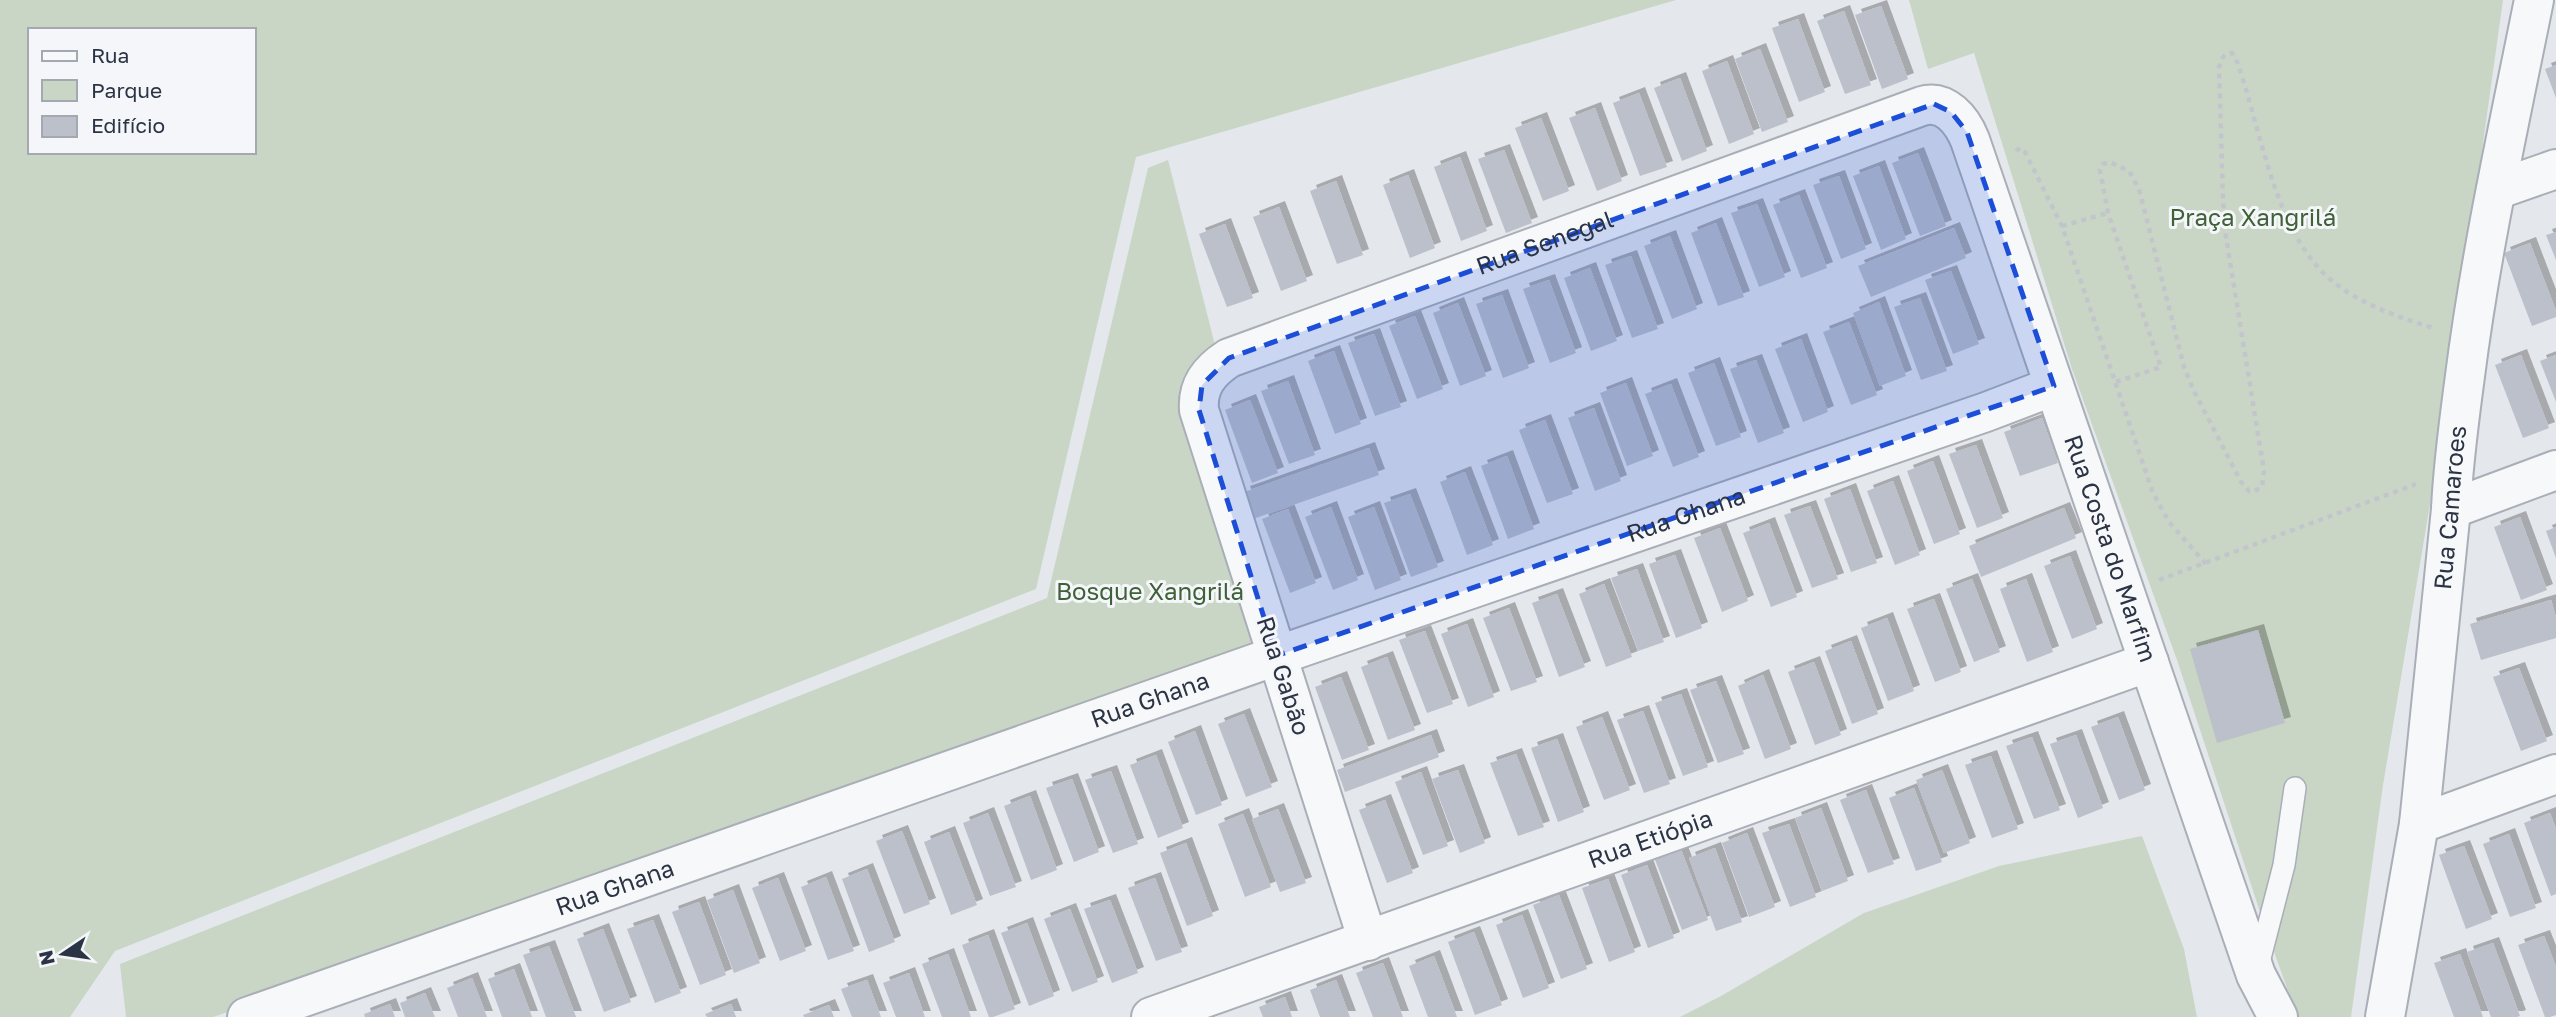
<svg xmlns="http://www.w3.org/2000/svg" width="2556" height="1017" font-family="'Golos Text',sans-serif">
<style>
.green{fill:#c9d6c5;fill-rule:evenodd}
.building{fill:#bbc0ca;filter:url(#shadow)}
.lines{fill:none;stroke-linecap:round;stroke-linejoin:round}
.service-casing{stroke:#a9aeb7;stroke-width:24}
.minor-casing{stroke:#a9aeb7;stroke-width:42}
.path{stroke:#c2c5cb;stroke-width:4.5;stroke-dasharray:5 5;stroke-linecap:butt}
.service{stroke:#f7f8fa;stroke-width:21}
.minor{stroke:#f7f8fa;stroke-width:38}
.marked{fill:#1d4ed8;fill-opacity:0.2;stroke:#1d4ed8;stroke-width:5;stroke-dasharray:14 9;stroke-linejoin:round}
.labels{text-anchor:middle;stroke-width:6;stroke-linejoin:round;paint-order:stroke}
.park-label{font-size:24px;fill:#3f6138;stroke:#f4f6f9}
.street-label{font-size:24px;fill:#2b3445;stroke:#f4f6f9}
</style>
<defs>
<filter id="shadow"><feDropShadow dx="6" dy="-6" stdDeviation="0" flood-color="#0004"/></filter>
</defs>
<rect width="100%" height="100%" fill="#e4e7ec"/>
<g class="green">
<path d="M0,0H1676L1136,157L1036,589L115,951L70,1017H0ZM30,30H254V152H30Z"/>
<path d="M1909,0H2503L2469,243L2446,381L2432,492L2383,785L2351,1017H2298L2296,1013L2264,924L2177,660L2072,369L1974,53L1928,69Z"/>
<path d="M1168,160L1218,357L1206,367L1273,654L213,1017H126L120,964L1047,598L1148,168Z"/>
<path d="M2142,836L2184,949L2197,1017H1680L1721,996L1864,913L1999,866Z"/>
</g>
<g class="building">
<path d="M1881,6L1908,79L1882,89L1855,15Z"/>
<path d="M1844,11L1871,85L1845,94L1817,21Z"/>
<path d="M1798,19L1825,92L1799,102L1772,28Z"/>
<path d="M1760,49L1788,122L1762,132L1735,59Z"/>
<path d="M1727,61L1754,134L1729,144L1702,71Z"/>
<path d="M2556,65V98L2545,69Z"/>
<path d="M1680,78L1707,151L1682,161L1654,88Z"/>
<path d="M1639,93L1667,167L1640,176L1613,103Z"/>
<path d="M1595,108L1622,181L1597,191L1569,118Z"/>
<path d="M1541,118L1569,191L1543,201L1515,128Z"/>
<path d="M1504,150L1532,223L1506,233L1478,159Z"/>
<path d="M1918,153L1946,226L1920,236L1892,163Z"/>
<path d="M1460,157L1487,231L1461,241L1434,167Z"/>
<path d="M1879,166L1906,239L1881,250L1853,176Z"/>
<path d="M1408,175L1435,248L1410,258L1383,185Z"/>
<path d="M1839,176L1866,249L1841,259L1813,185Z"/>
<path d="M1336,181L1363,255L1337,264L1310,191Z"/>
<path d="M1799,195L1827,268L1801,278L1773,205Z"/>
<path d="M1757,204L1785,277L1759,287L1731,213Z"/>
<path d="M1279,207L1307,281L1281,291L1253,217Z"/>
<path d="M1716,223L1744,297L1718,306L1691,233Z"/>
<path d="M1225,224L1253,298L1227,307L1199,234Z"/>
<path d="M1954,228L1966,258L1871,297L1858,266Z"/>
<path d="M2556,232V260L2546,235Z"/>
<path d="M1670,236L1697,309L1672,319L1644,246Z"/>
<path d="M2530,243L2556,311V317L2532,326L2504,253Z"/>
<path d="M1631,256L1658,329L1632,338L1605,265Z"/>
<path d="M1590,268L1617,341L1591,351L1564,278Z"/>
<path d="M1951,271L1979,344L1953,354L1925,280Z"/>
<path d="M1549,280L1576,353L1550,363L1523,289Z"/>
<path d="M1502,295L1529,368L1503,378L1476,304Z"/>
<path d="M1920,298L1947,371L1921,380L1894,307Z"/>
<path d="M1879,302L1906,376L1880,386L1853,313Z"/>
<path d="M1458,303L1486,376L1460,386L1433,313Z"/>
<path d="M1415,316L1443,389L1417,399L1389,326Z"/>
<path d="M1849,322L1877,395L1851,405L1823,332Z"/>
<path d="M1374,334L1401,407L1375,416L1348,343Z"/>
<path d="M1801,339L1828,412L1803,422L1775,349Z"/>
<path d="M1334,351L1361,424L1335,434L1308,361Z"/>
<path d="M2521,355L2549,428L2523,438L2495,365Z"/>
<path d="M2556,355V402L2540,361Z"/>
<path d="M1756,360L1784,433L1758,443L1730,369Z"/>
<path d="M1714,363L1741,437L1716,446L1688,373Z"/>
<path d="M1288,381L1315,455L1289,464L1261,391Z"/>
<path d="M1626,383L1653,456L1627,466L1600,393Z"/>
<path d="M1671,384L1699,457L1673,467L1645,394Z"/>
<path d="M1250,400L1278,473L1252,483L1225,410Z"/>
<path d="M1594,408L1621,481L1595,491L1568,418Z"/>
<path d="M2042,418L2058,463L2020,476L2004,432Z"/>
<path d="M1545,420L1573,494L1547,503L1519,430Z"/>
<path d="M1976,445L2003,518L1977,528L1949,454Z"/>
<path d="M1369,448L1379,475L1253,519L1244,492Z"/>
<path d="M1507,456L1534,529L1508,539L1481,466Z"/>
<path d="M1933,461L1960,534L1934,544L1907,471Z"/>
<path d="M1465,472L1493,545L1467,555L1440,482Z"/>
<path d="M1893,481L1920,555L1895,565L1867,491Z"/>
<path d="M1850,489L1877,563L1851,572L1824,499Z"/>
<path d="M1410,494L1438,567L1411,577L1384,503Z"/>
<path d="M1810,506L1838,579L1812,588L1784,515Z"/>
<path d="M1331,507L1358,580L1333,590L1305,517Z"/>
<path d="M1374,507L1401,580L1375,590L1348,517Z"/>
<path d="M2064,508L2076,538L1981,577L1969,546Z"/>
<path d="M1288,509L1316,583L1290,593L1262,519Z"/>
<path d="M2520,517L2547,590L2521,600L2494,527Z"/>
<path d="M1769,523L1797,597L1771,607L1743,533Z"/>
<path d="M2556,527V558L2546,531Z"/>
<path d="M1720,528L1748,601L1722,612L1694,538Z"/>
<path d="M1675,555L1702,628L1676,638L1649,564Z"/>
<path d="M2070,556L2097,629L2072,639L2044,566Z"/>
<path d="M1637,569L1664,642L1638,651L1611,578Z"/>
<path d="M1972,579L2000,652L1974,662L1946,589Z"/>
<path d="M2026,579L2053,652L2027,662L2000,589Z"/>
<path d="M1604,584L1632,657L1606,667L1579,594Z"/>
<path d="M1557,594L1585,667L1559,677L1532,603Z"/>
<path d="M1934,599L1961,672L1935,682L1907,609Z"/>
<path d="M2551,600L2556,618V638L2481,660L2470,624Z"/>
<path d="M1509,608L1537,682L1511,691L1483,618Z"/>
<path d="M1887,618L1914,691L1888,701L1861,628Z"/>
<path d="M1467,624L1494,697L1468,707L1441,634Z"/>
<path d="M2258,630L2285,723L2217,743L2190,649Z"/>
<path d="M1425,631L1453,704L1427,713L1399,640Z"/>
<path d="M1851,641L1878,714L1852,724L1825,651Z"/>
<path d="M1387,657L1415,730L1388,740L1361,667Z"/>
<path d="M1814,662L1841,735L1815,745L1788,672Z"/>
<path d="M2519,668L2547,741L2521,751L2493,677Z"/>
<path d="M1763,675L1791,749L1765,759L1738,686Z"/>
<path d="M1341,677L1369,750L1342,760L1315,687Z"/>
<path d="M1716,681L1744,754L1718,763L1690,690Z"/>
<path d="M1681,694L1708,767L1683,776L1655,703Z"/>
<path d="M1643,711L1670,784L1644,793L1617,720Z"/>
<path d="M1244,714L1272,787L1246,797L1218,724Z"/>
<path d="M1602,717L1630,790L1604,800L1576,727Z"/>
<path d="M2118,717L2145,790L2119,800L2091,727Z"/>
<path d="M1195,731L1222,805L1196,815L1168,742Z"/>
<path d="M1431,735L1439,757L1345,792L1337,770Z"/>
<path d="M2076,735L2103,808L2078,818L2050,744Z"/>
<path d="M2032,737L2060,810L2034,819L2006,746Z"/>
<path d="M1557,739L1584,812L1558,822L1531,748Z"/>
<path d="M1516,754L1544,827L1518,836L1490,763Z"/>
<path d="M1156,755L1183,828L1158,838L1130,765Z"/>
<path d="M1991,756L2018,829L1992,838L1965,765Z"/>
<path d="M1458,770L1485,843L1460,853L1432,779Z"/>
<path d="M1942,770L1970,843L1944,853L1916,780Z"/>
<path d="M1111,771L1138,844L1113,853L1085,780Z"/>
<path d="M1421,772L1448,846L1423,855L1395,782Z"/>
<path d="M1072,779L1099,852L1074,862L1046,788Z"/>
<path d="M1914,788L1942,862L1916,871L1889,798Z"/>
<path d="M1866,790L1894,864L1868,873L1840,800Z"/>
<path d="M1030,796L1057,870L1031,880L1004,806Z"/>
<path d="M1385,800L1413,873L1387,883L1359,810Z"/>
<path d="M1821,808L1848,881L1822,891L1795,818Z"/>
<path d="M1278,809L1306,883L1280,892L1252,819Z"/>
<path d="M988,813L1016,887L990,896L963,823Z"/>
<path d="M2550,813L2556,829V894L2551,896L2524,823Z"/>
<path d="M1243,814L1271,887L1245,897L1218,824Z"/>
<path d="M1789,824L1816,897L1790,907L1762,833Z"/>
<path d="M902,831L930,904L904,914L876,841Z"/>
<path d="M949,832L977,905L951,915L924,842Z"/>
<path d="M1747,833L1775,907L1749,917L1722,843Z"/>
<path d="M2509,834L2536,908L2510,917L2483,844Z"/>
<path d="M1186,843L1213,916L1187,926L1160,853Z"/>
<path d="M2464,846L2492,919L2466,929L2439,855Z"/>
<path d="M1680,847L1708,920L1682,930L1654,857Z"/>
<path d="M1715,848L1742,922L1716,931L1689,858Z"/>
<path d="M1647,865L1674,938L1648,948L1621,875Z"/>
<path d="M867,869L895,942L869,952L842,879Z"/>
<path d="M826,877L854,951L828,960L801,887Z"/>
<path d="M778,878L806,951L780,961L752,888Z"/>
<path d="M1155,878L1182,952L1156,961L1128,888Z"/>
<path d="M1608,879L1635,952L1609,962L1582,888Z"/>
<path d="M733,890L760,963L734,973L707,900Z"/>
<path d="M1559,895L1587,969L1561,979L1533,905Z"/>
<path d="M1110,900L1138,973L1112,983L1084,909Z"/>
<path d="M699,902L726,975L700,985L672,912Z"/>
<path d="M1070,909L1098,982L1072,992L1044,919Z"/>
<path d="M1522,915L1549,988L1523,998L1496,925Z"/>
<path d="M653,920L681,993L655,1003L627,929Z"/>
<path d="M1027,923L1054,996L1029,1006L1001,933Z"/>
<path d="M603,929L631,1002L604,1012L577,939Z"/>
<path d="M1474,932L1502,1005L1475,1015L1448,942Z"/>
<path d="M988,935L1015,1009L993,1017H989L962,945Z"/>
<path d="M2544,936L2556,967V1015L2550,1017H2545L2518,945Z"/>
<path d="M2493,943L2520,1016L2517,1017H2491L2467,952Z"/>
<path d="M549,946L576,1017H546L523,955Z"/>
<path d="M948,954L971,1017H942L922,964Z"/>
<path d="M2460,954L2483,1017H2454L2434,963Z"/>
<path d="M1434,956L1457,1017H1428L1409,966Z"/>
<path d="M1383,963L1403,1017H1373L1356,973Z"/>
<path d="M514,969L532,1017H502L488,979Z"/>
<path d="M909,973L925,1017H896L883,983Z"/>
<path d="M472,978L487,1017H458L447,988Z"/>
<path d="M867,980L881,1017H852L841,989Z"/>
<path d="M1336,980L1350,1017H1320L1310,990Z"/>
<path d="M425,993L435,1017H405L400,1003Z"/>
<path d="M1285,997L1292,1017H1263L1259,1007Z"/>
<path d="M390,1004L395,1017H365L364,1014Z"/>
<path d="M731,1004L736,1017H707L705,1014Z"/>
<path d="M829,1005L834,1017H804L803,1015Z"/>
</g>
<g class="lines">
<g class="service-casing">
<path id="service" d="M2258,966L2284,865L2295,788"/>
</g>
<g class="minor-casing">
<g id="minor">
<path d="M2496,190L2556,169"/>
<path d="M2451,509L2556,470"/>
<path d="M2419,824L2556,774"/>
<path id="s1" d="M1368,941L1199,410C1197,386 1209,371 1229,358L1922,106C1945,99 1962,120 1970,140L2256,975L2278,1017"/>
<path id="s2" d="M247,1017L1276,656L1986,412L2054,386"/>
<path id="s3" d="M1151,1017L2149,662"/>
<path id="s4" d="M2385,1017L2419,824L2451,509C2453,464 2459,421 2465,376C2481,250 2509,125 2534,0"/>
</g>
</g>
<g class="path">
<path d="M2016,151L2020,148L2025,152L2062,226L2153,493L2169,522L2206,564"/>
<path d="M2062,226L2108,213"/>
<path d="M2116,382L2161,367L2108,213L2100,170L2103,164L2110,162L2129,171L2139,189L2184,367L2193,389L2241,482L2249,491L2253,492L2262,487L2264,471L2226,237L2223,200L2219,68C2221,60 2223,53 2232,53L2236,59C2262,130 2274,237 2336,284C2365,306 2399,317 2433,328"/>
<path d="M2159,580L2416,484"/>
</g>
<use href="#service" class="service"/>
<use href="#minor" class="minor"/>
</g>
<path class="marked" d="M1934,104L1951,112L1967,132L2054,386L1276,656L1199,410L1202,385L1229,358Z"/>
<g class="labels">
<g class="park-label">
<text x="2253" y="226">Praça Xangrilá</text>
<text x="1150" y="600">Bosque Xangrilá</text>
</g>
<g class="street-label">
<text dy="8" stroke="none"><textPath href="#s1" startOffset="957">Rua Senegal</textPath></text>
<text dy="8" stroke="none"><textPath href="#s4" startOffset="514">Rua Camaroes</textPath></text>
<text dy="8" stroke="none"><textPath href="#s2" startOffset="1524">Rua Ghana</textPath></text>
<text dy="8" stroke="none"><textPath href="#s1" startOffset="1855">Rua Costa do Marfim</textPath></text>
<text transform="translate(1283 676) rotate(72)" y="8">Rua Gabão</text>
<text dy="8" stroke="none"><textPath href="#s2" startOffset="957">Rua Ghana</textPath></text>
<text dy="8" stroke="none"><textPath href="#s3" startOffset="530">Rua Etiópia</textPath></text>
<text dy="8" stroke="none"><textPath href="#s2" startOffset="390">Rua Ghana</textPath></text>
</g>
</g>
<rect x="28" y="28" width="228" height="126" fill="#f4f6f9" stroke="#a4a8b1" stroke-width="2"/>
<rect x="42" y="51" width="35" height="10" fill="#f7f8fa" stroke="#a4a8b1" stroke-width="2"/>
<text x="91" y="63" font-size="21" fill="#2b3445">Rua</text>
<rect x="42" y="80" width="35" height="21" fill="#c9d6c5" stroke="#a4a8b1" stroke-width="2"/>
<text x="91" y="98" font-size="21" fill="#2b3445">Parque</text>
<rect x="42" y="116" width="35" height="21" fill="#bbc0ca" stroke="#a4a8b1" stroke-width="2"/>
<text x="91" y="133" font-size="21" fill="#2b3445">Edifício</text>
<g transform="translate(63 954) rotate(257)" stroke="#f4f6f9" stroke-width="5" paint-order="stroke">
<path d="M0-5L12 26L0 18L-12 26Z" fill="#2b3445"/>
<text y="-10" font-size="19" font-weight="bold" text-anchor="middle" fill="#2b3445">N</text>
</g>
</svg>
